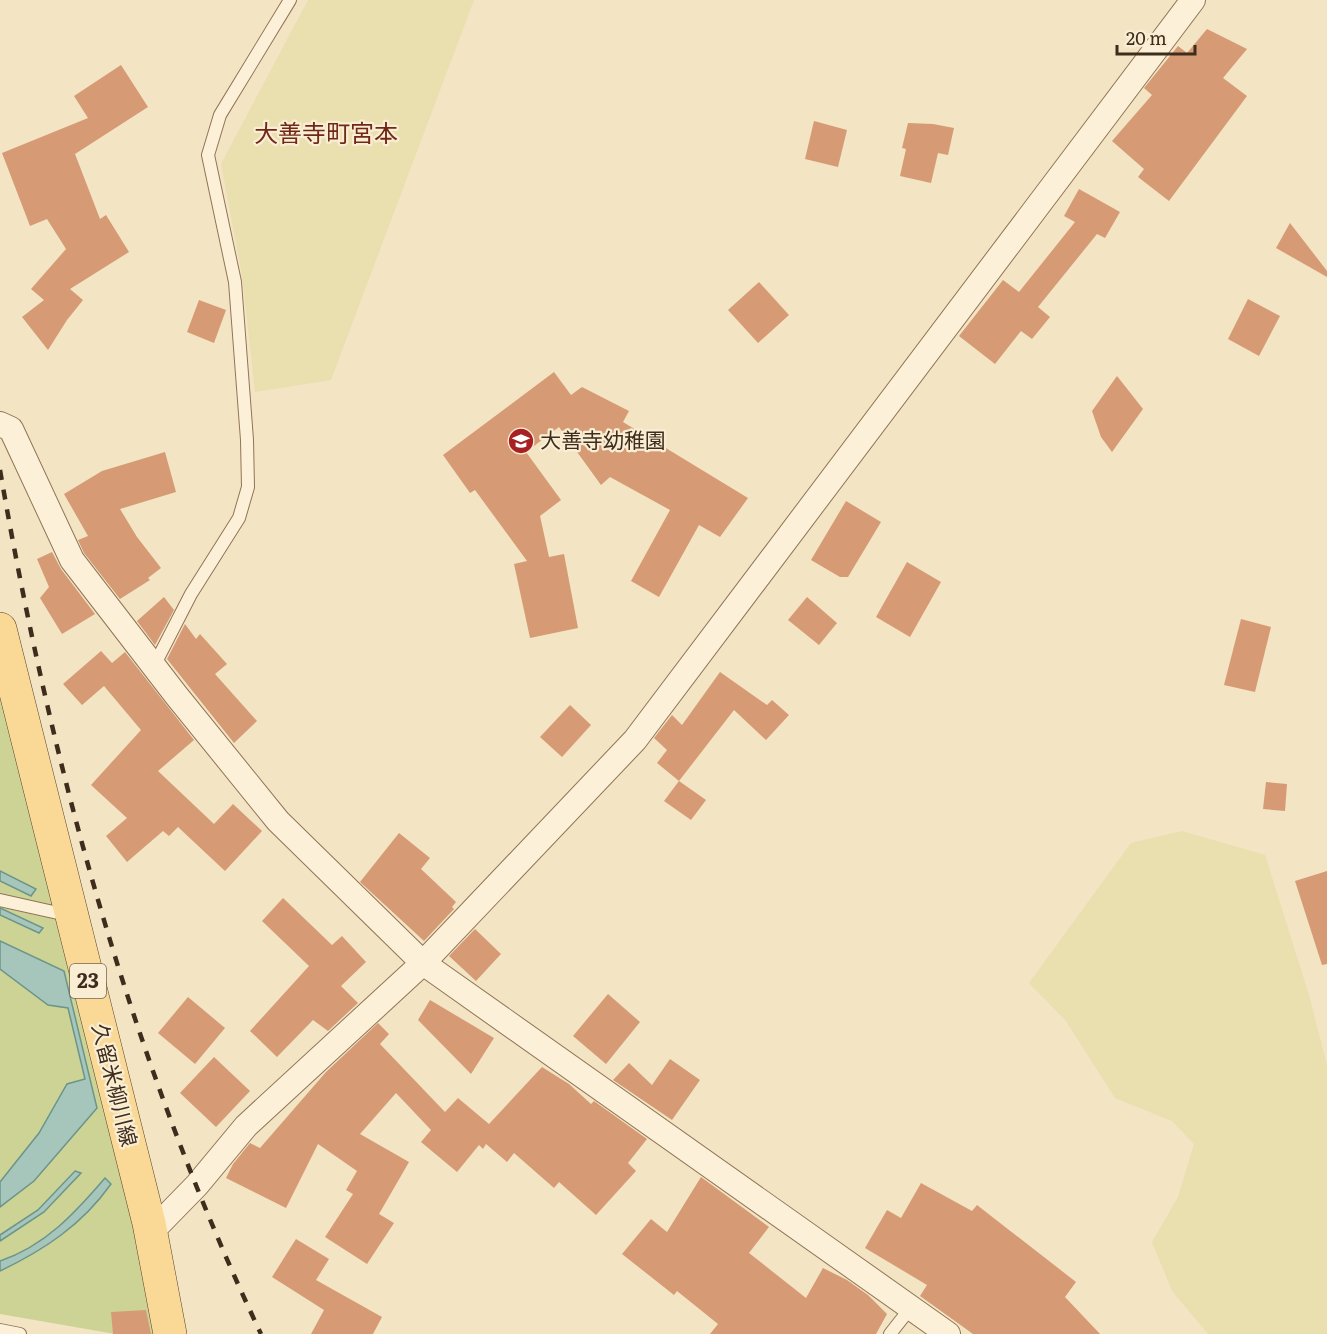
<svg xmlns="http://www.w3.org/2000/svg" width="1327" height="1334" font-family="Literata,'Noto Sans JP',serif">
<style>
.farmland{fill:#eadfaf}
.green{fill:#cdd395}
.water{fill:#a6c6bb;stroke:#6b958a;stroke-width:1.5}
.building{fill:#d69b75}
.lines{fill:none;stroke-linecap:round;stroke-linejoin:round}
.service-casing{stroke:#907457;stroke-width:14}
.minor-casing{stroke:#907457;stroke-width:26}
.primary-casing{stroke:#5d422c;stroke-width:34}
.service{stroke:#fcf1d8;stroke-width:12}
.minor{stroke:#fcf1d8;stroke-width:24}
.primary{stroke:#fad997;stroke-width:33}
.rail{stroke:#3e2c1d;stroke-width:4.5;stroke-dasharray:10 10;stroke-linecap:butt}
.labels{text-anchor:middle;stroke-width:4.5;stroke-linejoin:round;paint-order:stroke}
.shield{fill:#f9eed4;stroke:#766654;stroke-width:1.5}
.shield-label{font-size:20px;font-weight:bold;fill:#3e2c1d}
.poi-label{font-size:21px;fill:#3e2c1d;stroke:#f9eed4;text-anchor:start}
.street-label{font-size:21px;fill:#3e2c1d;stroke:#f9eed4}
.quarter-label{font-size:24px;fill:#702817;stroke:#f9eed4}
</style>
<rect width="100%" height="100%" fill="#f3e4c3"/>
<g class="farmland">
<path d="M308,0H474L331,380L255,392L242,275L221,164Z"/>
<path d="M1182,831L1265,855L1309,995L1327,1065V1334H1208L1172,1291L1152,1242L1178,1197L1194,1144L1172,1121L1115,1098L1066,1021L1029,983L1131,843Z"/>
</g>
<path class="green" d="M0,689L161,1334H115L0,1314Z"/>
<g class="water">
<path d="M0,871L36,889L31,896L0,881Z"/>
<path d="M0,908L43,928L39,933L0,915Z"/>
<path d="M0,941L64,971L97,1108L34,1181L0,1207V1182L39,1133L67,1084L85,1079L68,1008L48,1005L0,969Z"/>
<path d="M75,1171L81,1173L44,1212L0,1241V1235L38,1210Z"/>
<path d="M105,1178L111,1184C82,1225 44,1250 0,1271V1261C45,1246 75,1213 105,1178Z"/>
</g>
<g class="building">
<path d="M1207,29L1247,49L1223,78L1247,96L1169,201L1138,177L1144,169L1112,141L1152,95L1144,88L1178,46L1187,53Z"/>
<path d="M121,65L148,107L75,154L100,219L106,215L129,252L70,289L83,300L67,320L48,350L22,317L44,300L31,289L66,249L47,219L30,226L2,153L88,118L74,96Z"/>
<path d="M814,121L847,130L838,167L805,159Z"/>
<path d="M908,123L933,124L954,128L948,155L938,153L931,183L900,176L906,149L902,148Z"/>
<path d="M1079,189L1120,212L1105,238L1097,234L1038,307L1050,317L1032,339L1021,331L995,364L959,336L1003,280L1019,292L1075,222L1064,216Z"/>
<path d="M1290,223L1327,271V277L1276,248Z"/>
<path d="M759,282L789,315L758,343L728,310Z"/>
<path d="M1248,299L1280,316L1259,356L1228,339Z"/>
<path d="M199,300L226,310L214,343L187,332Z"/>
<path d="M554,372L571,395L582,387L629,411L623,422L748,498L720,537L699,525L659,597L631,581L670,510L610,477L601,485L559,427L526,452L561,500L540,516L549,557L564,554L578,628L530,638L514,564L527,561L475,490L470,493L443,455Z"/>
<path d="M1117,376L1143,409L1112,452L1101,437L1092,411Z"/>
<path d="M165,452L176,492L120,509L137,537L161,568L148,578L150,580L120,599L84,553L78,540L88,536L64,494L102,471Z"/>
<path d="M846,501L881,522L848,577H840L811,560Z"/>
<path d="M52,552L61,569L95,614L62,634L40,598L49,587L37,559Z"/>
<path d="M907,562L941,582L910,637L876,617Z"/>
<path d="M164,597L174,610L155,645L137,621Z"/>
<path d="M807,597L837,623L819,645L788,620Z"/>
<path d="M1241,619L1271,627L1255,692L1224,685Z"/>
<path d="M185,624L196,639L200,634L227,664L215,674L257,721L234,743L167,659Z"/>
<path d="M101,651L112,663L125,652L194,740L158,771L214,824L233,804L262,831L225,871L178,827L169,836L163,831L127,862L106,836L127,818L91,785L141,730L104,686L82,705L63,684Z"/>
<path d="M720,672L767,705L772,700L789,715L766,740L734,710L679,781L657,763L667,750L654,738L672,715L682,725Z"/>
<path d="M570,705L591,725L562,757L540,737Z"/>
<path d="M679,781L706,800L691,820L664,801Z"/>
<path d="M1266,782L1287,784L1285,811L1263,809Z"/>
<path d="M399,833L430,858L421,869L456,902L452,907L454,909L424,941L360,882Z"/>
<path d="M1327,871V964L1322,965L1295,881Z"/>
<path d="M283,898L332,945L342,936L366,962L341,986L358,1003L328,1031L313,1020L277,1057L250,1031L309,966L262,921Z"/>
<path d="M475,929L501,954L476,981L449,956Z"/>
<path d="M608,994L640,1022L606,1064L573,1036Z"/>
<path d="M188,997L225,1028L195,1064L158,1033Z"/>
<path d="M430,1000L494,1038L471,1074L418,1020Z"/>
<path d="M378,1023L389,1034L380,1044L445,1112L458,1098L489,1124L542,1067L569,1084L591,1104L594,1101L647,1139L628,1163L636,1171L596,1215L559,1182L554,1188L514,1153L507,1162L486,1144L483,1149L479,1145L457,1172L421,1142L431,1130L396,1093L360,1134L409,1162L379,1214L394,1223L367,1264L325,1237L353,1194L346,1190L357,1171L318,1144L286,1208L226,1178L233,1164L250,1143L260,1148L326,1072Z"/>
<path d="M214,1057L250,1091L216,1127L180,1093Z"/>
<path d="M670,1059L700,1080L672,1120L613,1080L629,1063L652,1085Z"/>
<path d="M701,1177L769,1227L749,1253L806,1298L823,1268L847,1280L868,1295L887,1314L876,1334H710L718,1324L677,1291L674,1295L622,1254L651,1219L667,1232Z"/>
<path d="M921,1183L972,1211L977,1205L1076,1282L1065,1297L1100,1334H973L920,1296L927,1285L865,1248L887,1210L901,1218Z"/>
<path d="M296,1239L329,1259L316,1280L382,1317L373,1334H311L324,1310L272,1277Z"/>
<path d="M146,1310L151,1334H113L111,1312Z"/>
</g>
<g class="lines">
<g class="service-casing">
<g id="service">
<path d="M154,666L191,594L239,518L248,487L247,440L235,282L208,155L220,115L290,0"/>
<path d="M0,900L67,915"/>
<path d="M0,1330L20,1334"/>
<path d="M890,1334L912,1306"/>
</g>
</g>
<g class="minor-casing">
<g id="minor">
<path d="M0,424L11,429L72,560L176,695L278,821L423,963L948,1334"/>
<path d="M149,1223L156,1227L197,1185L246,1126L423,963L635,740L1193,0"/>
</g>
</g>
<g class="primary-casing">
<path id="primary" d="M0,629L149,1223L170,1334"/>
</g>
<use href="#service" class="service"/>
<use href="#minor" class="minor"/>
<use href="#primary" class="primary"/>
<path class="rail" d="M0,470C51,766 132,1062 261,1334"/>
</g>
<defs>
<g id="school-disc" transform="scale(1.35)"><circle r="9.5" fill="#a62024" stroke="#f9eed4"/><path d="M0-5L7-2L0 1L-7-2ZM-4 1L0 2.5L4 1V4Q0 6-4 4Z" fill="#fff"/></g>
</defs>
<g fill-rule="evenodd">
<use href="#school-disc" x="521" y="441"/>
</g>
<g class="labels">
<rect class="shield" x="70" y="964" width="36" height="34" rx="4.5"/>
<g class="shield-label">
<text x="88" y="988">23</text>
</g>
<g class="poi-label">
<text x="540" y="448">大善寺幼稚園</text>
</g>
<g class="street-label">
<text transform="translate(114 1085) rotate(76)" y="7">久留米柳川線</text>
</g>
<g class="quarter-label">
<text x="326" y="142">大善寺町宮本</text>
</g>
</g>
<path d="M1117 45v9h78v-9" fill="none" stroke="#3e2c1d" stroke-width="3"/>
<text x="1126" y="45" font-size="18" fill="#3e2c1d" stroke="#f9eed4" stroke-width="4.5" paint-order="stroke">20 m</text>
</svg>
